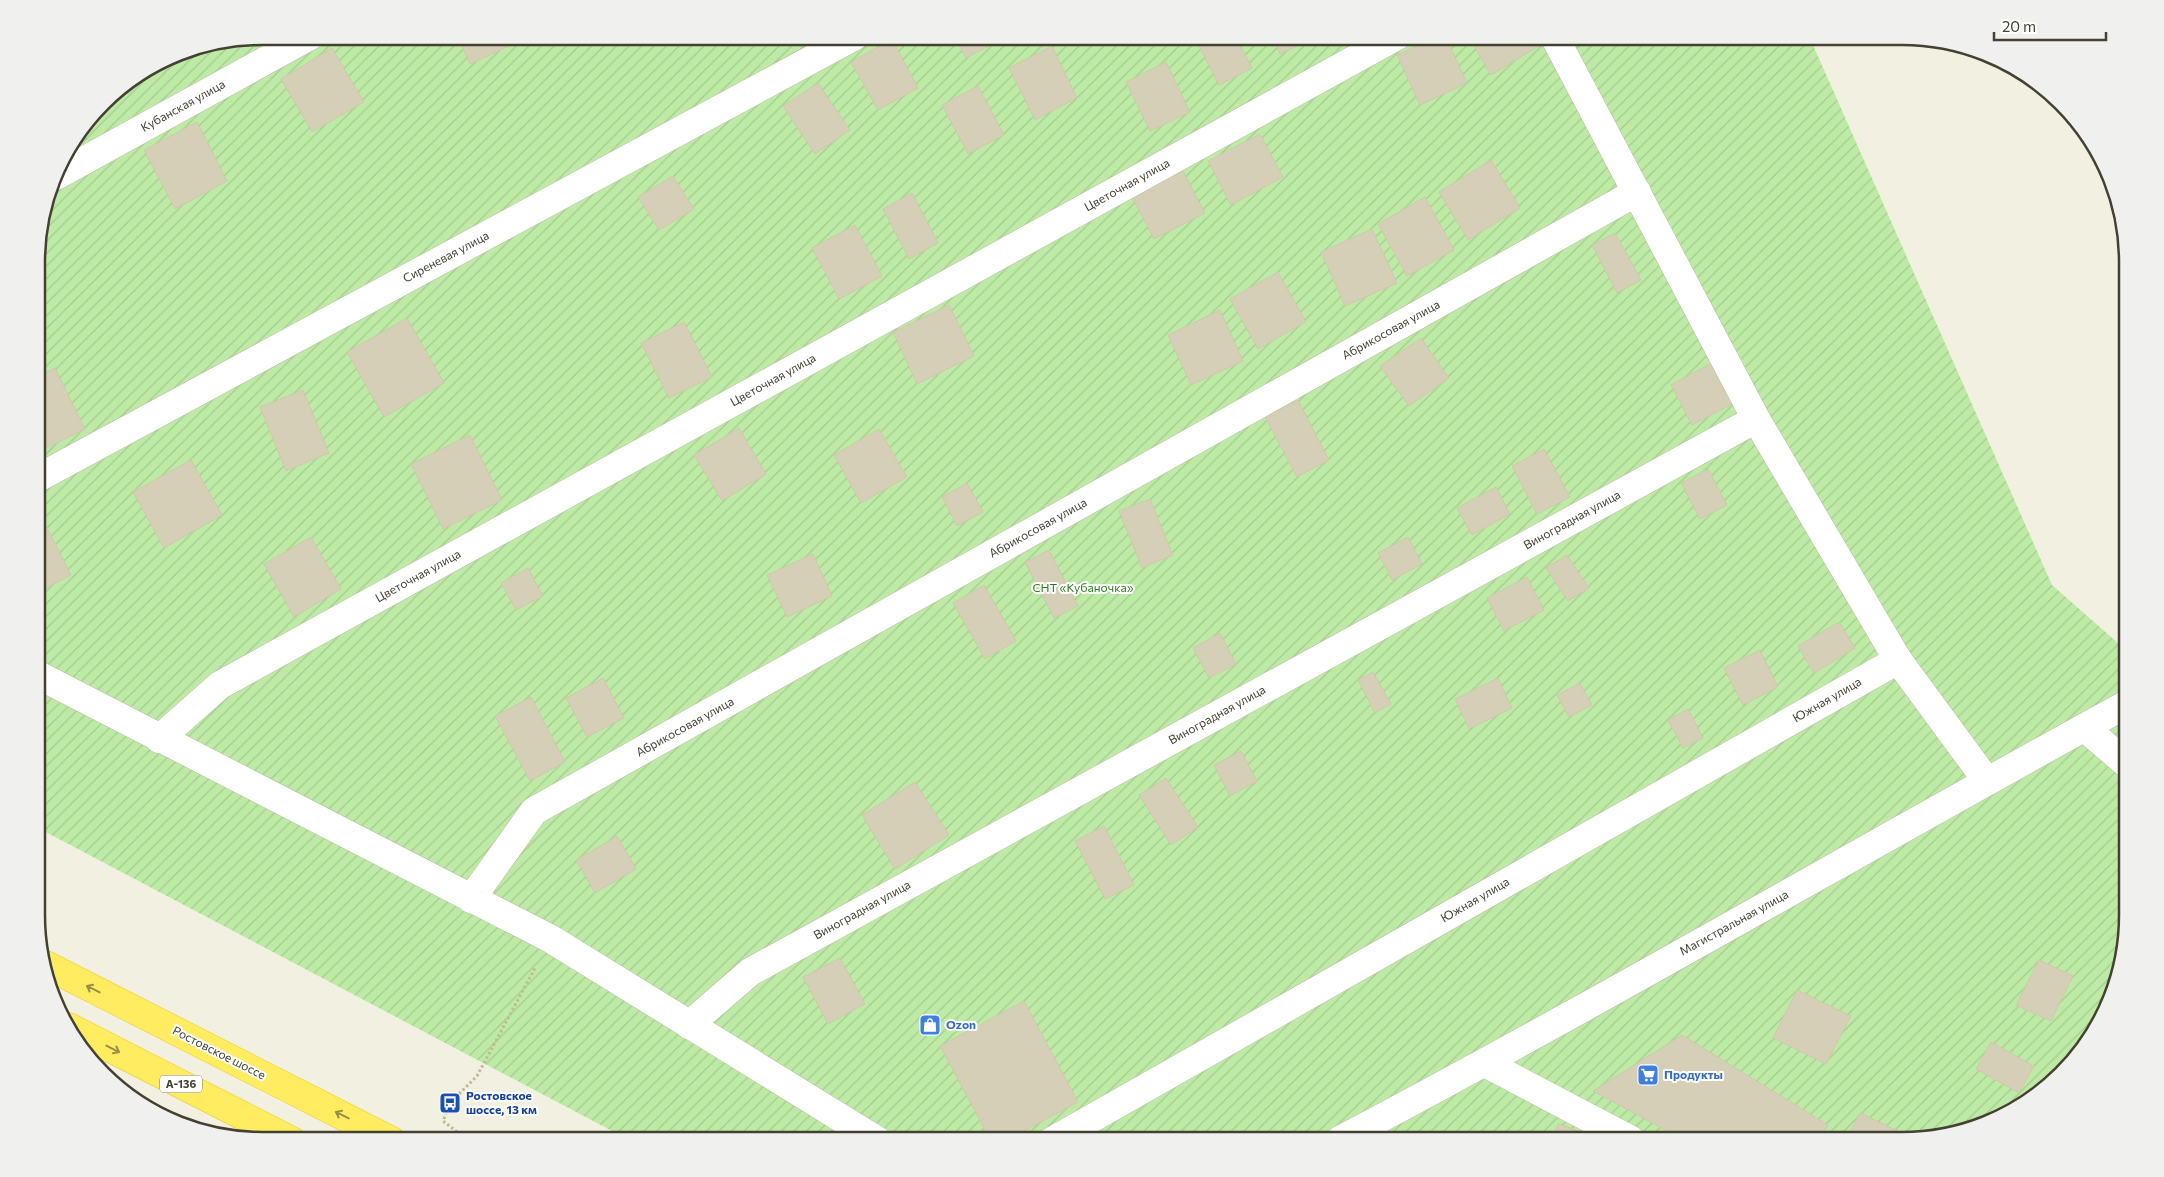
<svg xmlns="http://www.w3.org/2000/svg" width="2164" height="1177" font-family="Commissioner,sans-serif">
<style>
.garden{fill:url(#garden-furrows)}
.building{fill:#d4cfb6;stroke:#d0c9a9}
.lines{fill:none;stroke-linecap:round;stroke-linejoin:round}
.minor-casing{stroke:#bebba4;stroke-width:29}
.highway-casing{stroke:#eacb24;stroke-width:29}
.path{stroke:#c1bb93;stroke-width:3;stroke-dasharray:2.5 2.5;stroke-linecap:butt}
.minor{stroke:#fff;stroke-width:28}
.highway{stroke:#ffec60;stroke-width:28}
.oneway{stroke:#988e47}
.labels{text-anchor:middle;stroke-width:4;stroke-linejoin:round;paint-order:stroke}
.shield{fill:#fff;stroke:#7c7a70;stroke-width:1}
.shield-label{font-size:11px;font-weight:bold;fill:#444132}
.street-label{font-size:12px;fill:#444132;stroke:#fff}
.park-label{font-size:12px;fill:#307921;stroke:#fff}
.shop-label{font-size:12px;font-weight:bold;fill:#366cbe;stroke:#fff;text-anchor:start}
.transit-label{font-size:12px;font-weight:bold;fill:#164399;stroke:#fff;text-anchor:start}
.rim{fill:none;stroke:#444132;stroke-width:2.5}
</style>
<defs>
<pattern id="garden-furrows" width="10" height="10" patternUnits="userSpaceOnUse" patternTransform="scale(1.25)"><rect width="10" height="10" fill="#bdeba6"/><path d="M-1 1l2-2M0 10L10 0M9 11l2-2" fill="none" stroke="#a4cb8f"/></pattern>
</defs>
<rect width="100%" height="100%" fill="#f2f1e1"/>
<path class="garden" d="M262,36H1809L2052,585L2127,651V929L2098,1027L2027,1103L1974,1129L1916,1140L631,1141L38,828V233L60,162L113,93L176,53Z"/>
<g class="building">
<path d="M457,36H531L470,64Z"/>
<path d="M954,36H998L1000,40L966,58Z"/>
<path d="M1194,36H1235L1252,68L1219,85Z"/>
<path d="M1272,36H1318L1280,54Z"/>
<path d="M1438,36H1445L1467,83L1420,105L1397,55Z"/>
<path d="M1468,36H1533L1539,46L1491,75Z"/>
<path d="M892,39L918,88L878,110L851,62Z"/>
<path d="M1052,46L1077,98L1035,120L1009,68Z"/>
<path d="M332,48L364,102L312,132L281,79Z"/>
<path d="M1166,62L1190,112L1150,131L1126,82Z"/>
<path d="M818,83L850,130L815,154L783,106Z"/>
<path d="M978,86L1004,135L968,154L942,105Z"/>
<path d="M197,122L227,181L175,209L144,150Z"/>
<path d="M1260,134L1283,177L1231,205L1208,161Z"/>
<path d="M1491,160L1520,208L1468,240L1439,192Z"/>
<path d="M1183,171L1205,213L1154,239L1132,197Z"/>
<path d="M673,176L694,209L659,230L638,197Z"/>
<path d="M912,193L938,243L909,259L883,209Z"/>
<path d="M1425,197L1454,250L1407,276L1378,224Z"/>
<path d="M855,225L882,276L839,299L812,248Z"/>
<path d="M1372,229L1397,283L1345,306L1321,252Z"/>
<path d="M1615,233L1641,280L1617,293L1592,245Z"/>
<path d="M1278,272L1306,322L1258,349L1230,299Z"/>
<path d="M949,305L974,356L917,384L893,332Z"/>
<path d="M1220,310L1243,361L1191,385L1168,335Z"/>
<path d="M407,318L444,383L384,417L347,352Z"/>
<path d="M684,322L712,377L669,398L641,343Z"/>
<path d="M1421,338L1449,378L1409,406L1380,366Z"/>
<path d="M1717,360L1738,401L1692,425L1671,385Z"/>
<path d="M55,368L85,429L38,452V376Z"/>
<path d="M303,390L329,453L286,471L260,407Z"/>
<path d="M1298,400L1329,460L1297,477L1265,417Z"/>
<path d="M739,428L766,474L722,501L694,455Z"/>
<path d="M879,429L907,477L861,503L834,455Z"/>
<path d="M470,435L502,500L443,529L411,464Z"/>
<path d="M1544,449L1570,497L1537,514L1512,466Z"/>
<path d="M191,460L222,515L164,548L133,492Z"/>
<path d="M1708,469L1727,505L1700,519L1681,483Z"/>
<path d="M967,483L983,512L957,526L942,497Z"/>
<path d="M1496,487L1510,514L1472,535L1457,508Z"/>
<path d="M1150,499L1173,555L1142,568L1119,511Z"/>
<path d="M42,518L71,575L38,592V520Z"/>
<path d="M311,537L341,589L294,617L264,564Z"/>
<path d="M1408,537L1422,564L1392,580L1378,553Z"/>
<path d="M1049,550L1078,606L1054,618L1025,562Z"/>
<path d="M813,554L832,596L787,617L767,575Z"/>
<path d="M1567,555L1589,588L1568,601L1546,568Z"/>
<path d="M528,568L543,596L516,610L501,583Z"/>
<path d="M1527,577L1544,610L1504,631L1487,598Z"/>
<path d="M984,585L1016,641L985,659L953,603Z"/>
<path d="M1839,622L1855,648L1814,673L1798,646Z"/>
<path d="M1220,633L1236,664L1209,678L1193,648Z"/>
<path d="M1760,650L1778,687L1743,705L1724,668Z"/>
<path d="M1373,672L1391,704L1375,713L1358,680Z"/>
<path d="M603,678L624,718L587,737L566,698Z"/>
<path d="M1498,678L1512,708L1469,729L1455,699Z"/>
<path d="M1580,683L1592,705L1569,717L1557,695Z"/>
<path d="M531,697L565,762L530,781L495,716Z"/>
<path d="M1688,709L1703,738L1683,748L1668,720Z"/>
<path d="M1241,751L1257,781L1230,796L1214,765Z"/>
<path d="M1166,778L1198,827L1171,845L1139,795Z"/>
<path d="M915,782L949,835L895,869L862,815Z"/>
<path d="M1104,826L1134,885L1105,899L1075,841Z"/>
<path d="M617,836L636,869L595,893L576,860Z"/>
<path d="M840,958L865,1004L828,1024L803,977Z"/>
<path d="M2039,960L2073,976L2051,1021L2016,1005Z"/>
<path d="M1797,990L1851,1016L1826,1064L1773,1038Z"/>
<path d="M1024,1001L1078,1102L1006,1141H991L940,1046Z"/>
<path d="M1682,1035L1828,1125L1820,1140H1684L1593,1091Z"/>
<path d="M1991,1042L2034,1066L2019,1093L1976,1069Z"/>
<path d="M1860,1113L1900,1132L1896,1140H1846Z"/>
<path d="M1558,1124L1585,1133L1583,1140H1552Z"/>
</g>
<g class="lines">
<g class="minor-casing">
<g id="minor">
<path d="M1554,36L1756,419L1898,660L1987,781"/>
<path d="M56,176L310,36"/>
<path d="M38,478L855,36"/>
<path d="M38,675L551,939L878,1141"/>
<path d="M2085,728L2127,764"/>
<path d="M159,739L220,685L1397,36"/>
<path d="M471,899L534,811L1637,192"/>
<path d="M689,1025L750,972L1756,419"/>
<path d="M1485,1063L1631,1140"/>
<path d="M1340,1140C1605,1000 1864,848 2127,704"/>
<path d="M1052,1141L1898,660"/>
</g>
</g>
<g class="highway-casing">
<g id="highway">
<path d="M46,965L392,1141"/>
<path d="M69,1027L292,1141"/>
</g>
</g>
<path class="path" d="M469,1141L443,1121L450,1103L477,1076L535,968"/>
<use href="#minor" class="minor"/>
<use href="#highway" class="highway"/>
</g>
<defs><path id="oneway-shaft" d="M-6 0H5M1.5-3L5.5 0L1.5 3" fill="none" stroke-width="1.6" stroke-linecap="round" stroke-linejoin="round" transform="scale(1.25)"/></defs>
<g class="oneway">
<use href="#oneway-shaft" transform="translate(93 989) rotate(-153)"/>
<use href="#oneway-shaft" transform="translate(113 1049) rotate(27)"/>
<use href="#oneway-shaft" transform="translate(342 1115) rotate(-153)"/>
</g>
<defs>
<g id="shop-square" transform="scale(1.125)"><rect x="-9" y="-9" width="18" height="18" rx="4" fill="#3f7fe0" stroke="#fff"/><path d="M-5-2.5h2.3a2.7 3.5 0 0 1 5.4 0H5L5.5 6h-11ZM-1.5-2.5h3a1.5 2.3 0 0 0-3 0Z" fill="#fff"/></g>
<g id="supermarket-square" transform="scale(1.125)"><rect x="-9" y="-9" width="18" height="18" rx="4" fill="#3f7fe0" stroke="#fff"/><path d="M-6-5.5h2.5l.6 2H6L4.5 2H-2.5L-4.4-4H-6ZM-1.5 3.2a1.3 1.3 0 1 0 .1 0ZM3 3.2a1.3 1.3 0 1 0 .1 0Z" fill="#fff"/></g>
<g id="bus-square" transform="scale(1.125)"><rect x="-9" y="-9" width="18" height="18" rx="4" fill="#1a4fb4" stroke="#fff"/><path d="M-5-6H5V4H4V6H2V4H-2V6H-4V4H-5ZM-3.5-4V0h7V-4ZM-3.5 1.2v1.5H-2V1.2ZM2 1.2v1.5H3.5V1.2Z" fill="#fff"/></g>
</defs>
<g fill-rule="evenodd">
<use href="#shop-square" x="930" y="1025"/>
<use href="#supermarket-square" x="1648" y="1075"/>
<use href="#bus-square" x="450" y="1103"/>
</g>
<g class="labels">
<rect class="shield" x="160" y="1075.5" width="42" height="17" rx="4"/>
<g class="shield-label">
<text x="181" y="1088">А-136</text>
</g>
<g class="street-label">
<text transform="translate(183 106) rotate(-29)" y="4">Кубанская улица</text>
<text transform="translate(1127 185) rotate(-29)" y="4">Цветочная улица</text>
<text transform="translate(446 257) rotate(-28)" y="4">Сиреневая улица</text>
<text transform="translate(1391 330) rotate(-29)" y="4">Абрикосовая улица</text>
<text transform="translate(773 380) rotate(-29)" y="4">Цветочная улица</text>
<text transform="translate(1572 520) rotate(-29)" y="4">Виноградная улица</text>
<text transform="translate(1038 528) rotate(-29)" y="4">Абрикосовая улица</text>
<text transform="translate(418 576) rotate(-29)" y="4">Цветочная улица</text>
<text transform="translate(1827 700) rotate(-30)" y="4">Южная улица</text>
<text transform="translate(1217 715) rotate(-29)" y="4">Виноградная улица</text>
<text transform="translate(685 727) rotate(-29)" y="4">Абрикосовая улица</text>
<text transform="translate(1475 900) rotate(-30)" y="4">Южная улица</text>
<text transform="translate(862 910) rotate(-29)" y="4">Виноградная улица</text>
<text transform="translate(1734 923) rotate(-29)" y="4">Магистральная улица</text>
<text transform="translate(219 1053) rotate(27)" y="4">Ростовское шоссе</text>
</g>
<g class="park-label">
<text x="1083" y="592">СНТ «Кубаночка»</text>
</g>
<g class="shop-label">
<text x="946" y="1029">Ozon</text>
<text x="1664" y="1079">Продукты</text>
</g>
<g class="transit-label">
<text x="466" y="1100">Ростовское<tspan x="466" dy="14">шоссе, 13 км</tspan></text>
</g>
</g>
<path d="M0 0H2164V1177H0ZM262 45H1902A217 217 0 0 1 2119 262V915A217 217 0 0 1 1902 1132H262A217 217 0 0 1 45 915V262A217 217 0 0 1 262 45Z" fill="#f0f0ef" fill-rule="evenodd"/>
<path class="rim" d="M262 45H1902A217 217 0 0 1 2119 262V915A217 217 0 0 1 1902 1132H262A217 217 0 0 1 45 915V262A217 217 0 0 1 262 45Z"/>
<path d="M1994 32v8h112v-8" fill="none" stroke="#444132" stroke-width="2.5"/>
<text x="2002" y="32" font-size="15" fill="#444132" stroke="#ffffff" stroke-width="4" paint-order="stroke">20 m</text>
</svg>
